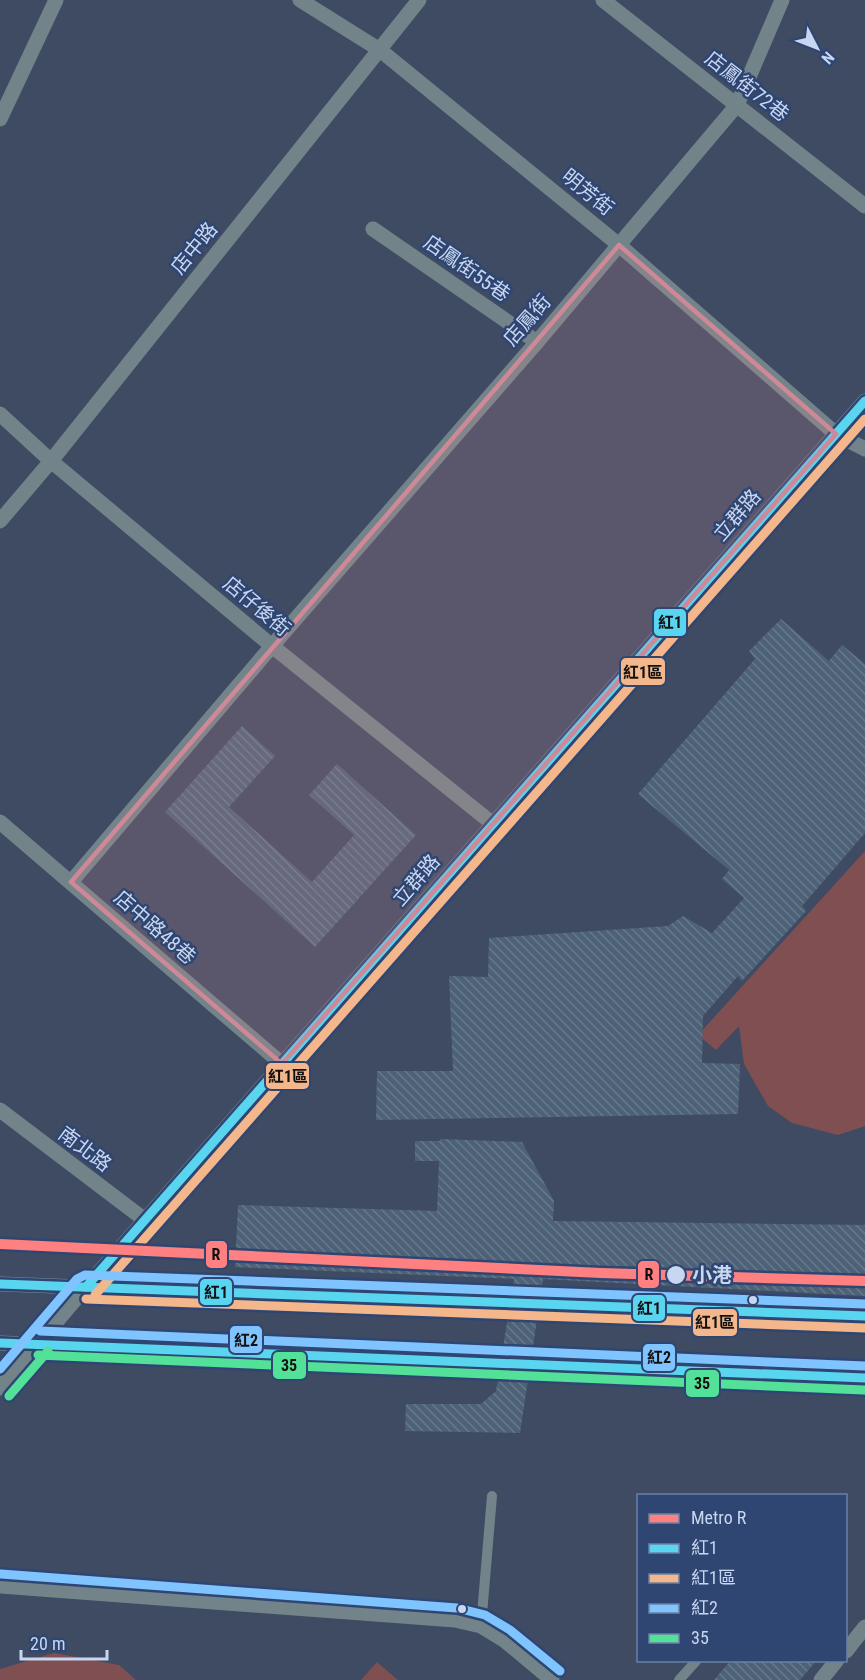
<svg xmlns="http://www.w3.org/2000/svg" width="865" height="1680" font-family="'Roboto Condensed','Noto Sans TC',sans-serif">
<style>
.pitch{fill:#804f51}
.building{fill:url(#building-back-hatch)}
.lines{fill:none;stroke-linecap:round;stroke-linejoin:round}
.lane{stroke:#728489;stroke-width:10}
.street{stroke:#728489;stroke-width:15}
.primary{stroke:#768f97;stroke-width:15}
.bus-1-casing{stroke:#2f4672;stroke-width:14}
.bus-2-casing{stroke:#2f4672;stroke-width:14}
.bus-3-casing{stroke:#2f4672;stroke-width:14}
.bus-4-casing{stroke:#2f4672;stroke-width:14}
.bus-1{stroke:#5ad5f0;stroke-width:9}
.bus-2{stroke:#f3b78b;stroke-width:9}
.bus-3{stroke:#80c4ff;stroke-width:9}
.bus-4{stroke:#53e098;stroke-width:9}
.metro-1-casing{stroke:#2f4672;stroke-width:15}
.metro-1{stroke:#ff8080;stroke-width:10}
.marked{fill:#ce8897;fill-opacity:0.2;stroke:#ce8897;stroke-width:4.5;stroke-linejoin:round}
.stop-dot{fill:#c8d7f1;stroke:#2f4672;stroke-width:2}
.labels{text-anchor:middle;stroke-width:5;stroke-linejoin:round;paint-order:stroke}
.street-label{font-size:20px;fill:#c8d7f1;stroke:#2f4672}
.stop-label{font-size:20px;font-weight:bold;fill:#c8d7f1;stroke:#2f4672;text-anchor:start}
.line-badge{stroke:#2f4672;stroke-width:2}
.pale-badge-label{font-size:16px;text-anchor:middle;font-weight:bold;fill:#111}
</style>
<defs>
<pattern id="building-back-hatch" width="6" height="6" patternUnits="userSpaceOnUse" patternTransform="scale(1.5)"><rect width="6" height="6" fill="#4e6277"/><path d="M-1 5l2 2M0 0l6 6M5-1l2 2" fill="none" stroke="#66788b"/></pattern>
</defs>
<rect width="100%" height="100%" fill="#3e4b63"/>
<g class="pitch">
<path d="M865,851V1126L838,1135L792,1123L768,1106L744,1064L739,1026L716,1050L698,1035Z"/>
<path d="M54,1653L119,1665L136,1680H0V1669Z"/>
<path d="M377,1662L398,1680H361Z"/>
</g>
<g class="building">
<path d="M781,619L829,661L842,645L865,664V833L802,906L806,911L742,981L738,976L703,1016L702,1063L740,1064L738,1114L376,1120L377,1071H453L449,976L488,977L489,938L668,926L683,916L712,933L744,898L722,879L729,870L638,794L755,659L749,651Z"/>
<path d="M242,726L275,756L229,807L312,882L354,835L309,795L337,764L416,835L315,947L165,812Z"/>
<path d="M440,1139L522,1142L554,1201L553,1221L865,1225V1296L543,1279L520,1433L405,1431L406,1404H481L496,1391L514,1279L235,1267L238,1205L437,1211L439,1161H415V1141H440Z"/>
<path d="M731,1660H817L800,1680H714Z"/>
</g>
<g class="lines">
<g class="lane">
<path d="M481,1626L492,1496"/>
<path d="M679,1680L697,1660"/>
</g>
<g class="street">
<path d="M300,0L380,50L619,245L836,434L865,449"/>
<path d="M603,0L865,206"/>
<path d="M0,119L56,0"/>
<path d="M373,229L537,342"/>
<path d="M0,414L51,461L272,646L493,824"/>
<path d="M0,521L51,461L419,0"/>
<path d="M0,822L282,1064"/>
<path d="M71,882L272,646L537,342L737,105L782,0"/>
<path d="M0,1110L145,1220"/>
<path d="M0,1388L86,1287L865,401"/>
<path d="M0,1586L455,1620L481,1626L504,1640L552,1680"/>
<path d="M846,1651L865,1627"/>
<path d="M821,1680L837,1660"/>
</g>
<g class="primary">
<path d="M0,1284L865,1316"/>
<path d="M0,1343L865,1378"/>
</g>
<g class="bus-1-casing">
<g id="bus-1">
<path d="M0,1284L865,1316"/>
<path d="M86,1287L865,401"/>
<path d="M0,1343L865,1378"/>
</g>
</g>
<g class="bus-2-casing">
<g id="bus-2">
<path d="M95,1295L865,419"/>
<path d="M86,1299L865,1328"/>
</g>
</g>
<g class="bus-3-casing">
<g id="bus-3">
<path d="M40,1331L865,1366"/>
<path d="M0,1369L77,1279L85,1275L865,1304"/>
<path d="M1,1574L457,1608L485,1615L510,1630L560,1671"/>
</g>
</g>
<g class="bus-4-casing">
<g id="bus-4">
<path d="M38,1355L864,1390"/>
<path d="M9,1396L48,1351"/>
</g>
</g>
<use href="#bus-1" class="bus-1"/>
<use href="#bus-2" class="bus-2"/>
<use href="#bus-3" class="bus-3"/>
<use href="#bus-4" class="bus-4"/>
<g class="metro-1-casing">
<path id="metro-1" d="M0,1244L601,1273L865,1281"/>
</g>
<use href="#metro-1" class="metro-1"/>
</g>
<path class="marked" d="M619,245L836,434L282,1064L71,882Z"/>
<g class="stop-dot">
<circle cx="676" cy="1275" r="10"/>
<circle cx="753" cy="1300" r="5"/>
<circle cx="462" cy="1609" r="5"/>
</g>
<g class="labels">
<g class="street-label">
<text transform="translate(747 86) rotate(38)" y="7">店鳳街72巷</text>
<text transform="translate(588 192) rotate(39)" y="7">明芳街</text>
<text transform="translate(194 248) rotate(-51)" y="7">店中路</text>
<text transform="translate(467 268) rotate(35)" y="7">店鳳街55巷</text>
<text transform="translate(527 320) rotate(-49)" y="7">店鳳街</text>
<text transform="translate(737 515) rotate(-49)" y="7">立群路</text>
<text transform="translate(257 606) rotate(40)" y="7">店仔後街</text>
<text transform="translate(416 880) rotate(-49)" y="7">立群路</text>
<text transform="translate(155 927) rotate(41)" y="7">店中路48巷</text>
<text transform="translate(85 1149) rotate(37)" y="7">南北路</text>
</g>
<g class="stop-label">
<text x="692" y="1282">小港</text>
</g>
</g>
<g class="line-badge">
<rect x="653" y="608" width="34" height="29" rx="6" fill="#5ad5f0"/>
<rect x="620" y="657" width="46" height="29" rx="6" fill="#f3b78b"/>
<rect x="265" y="1062" width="45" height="28" rx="6" fill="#f3b78b"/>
<rect x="205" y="1240" width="23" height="29" rx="6" fill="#ff8080"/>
<rect x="637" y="1260" width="23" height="29" rx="6" fill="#ff8080"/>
<rect x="199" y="1278" width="34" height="28" rx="6" fill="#5ad5f0"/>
<rect x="632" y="1294" width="34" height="28" rx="6" fill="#5ad5f0"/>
<rect x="692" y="1308" width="46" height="29" rx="6" fill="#f3b78b"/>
<rect x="229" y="1325" width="34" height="29" rx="6" fill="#80c4ff"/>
<rect x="642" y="1343" width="34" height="29" rx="6" fill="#80c4ff"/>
<rect x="272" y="1351" width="35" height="29" rx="6" fill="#53e098"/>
<rect x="685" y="1369" width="35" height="29" rx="6" fill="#53e098"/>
</g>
<g class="pale-badge-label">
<text x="670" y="628">紅1</text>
<text x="643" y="678">紅1區</text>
<text x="288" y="1082">紅1區</text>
<text x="216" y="1260">R</text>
<text x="649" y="1280">R</text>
<text x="216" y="1298">紅1</text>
<text x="649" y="1314">紅1</text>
<text x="715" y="1328">紅1區</text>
<text x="246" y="1346">紅2</text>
<text x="659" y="1363">紅2</text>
<text x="289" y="1371">35</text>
<text x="702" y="1389">35</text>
</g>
<rect x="637" y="1494" width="210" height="168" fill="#2f4672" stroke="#6c80a5" stroke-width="1.5"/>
<rect x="649" y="1514" width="30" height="9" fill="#ff8080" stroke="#6c80a5" stroke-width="1.5"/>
<text x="691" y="1524" font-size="18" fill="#c8d7f1">Metro R</text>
<rect x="649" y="1544" width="30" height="9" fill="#5ad5f0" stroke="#6c80a5" stroke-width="1.5"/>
<text x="691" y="1554" font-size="18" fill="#c8d7f1">紅1</text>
<rect x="649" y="1574" width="30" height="9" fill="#f3b78b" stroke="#6c80a5" stroke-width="1.5"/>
<text x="691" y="1584" font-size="18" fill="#c8d7f1">紅1區</text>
<rect x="649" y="1604" width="30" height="9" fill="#80c4ff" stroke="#6c80a5" stroke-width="1.5"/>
<text x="691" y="1614" font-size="18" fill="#c8d7f1">紅2</text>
<rect x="649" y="1634" width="30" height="9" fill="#53e098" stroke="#6c80a5" stroke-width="1.5"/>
<text x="691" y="1644" font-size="18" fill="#c8d7f1">35</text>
<g transform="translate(817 48) rotate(132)" stroke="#2f4672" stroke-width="4.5" paint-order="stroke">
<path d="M0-4.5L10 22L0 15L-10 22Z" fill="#c8d7f1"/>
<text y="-9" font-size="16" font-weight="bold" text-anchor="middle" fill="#c8d7f1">N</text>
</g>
<path d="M21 1650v9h86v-9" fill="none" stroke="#c8d7f1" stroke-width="3"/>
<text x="30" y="1650" font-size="18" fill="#c8d7f1" stroke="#2f4672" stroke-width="4.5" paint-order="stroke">20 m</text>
</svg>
